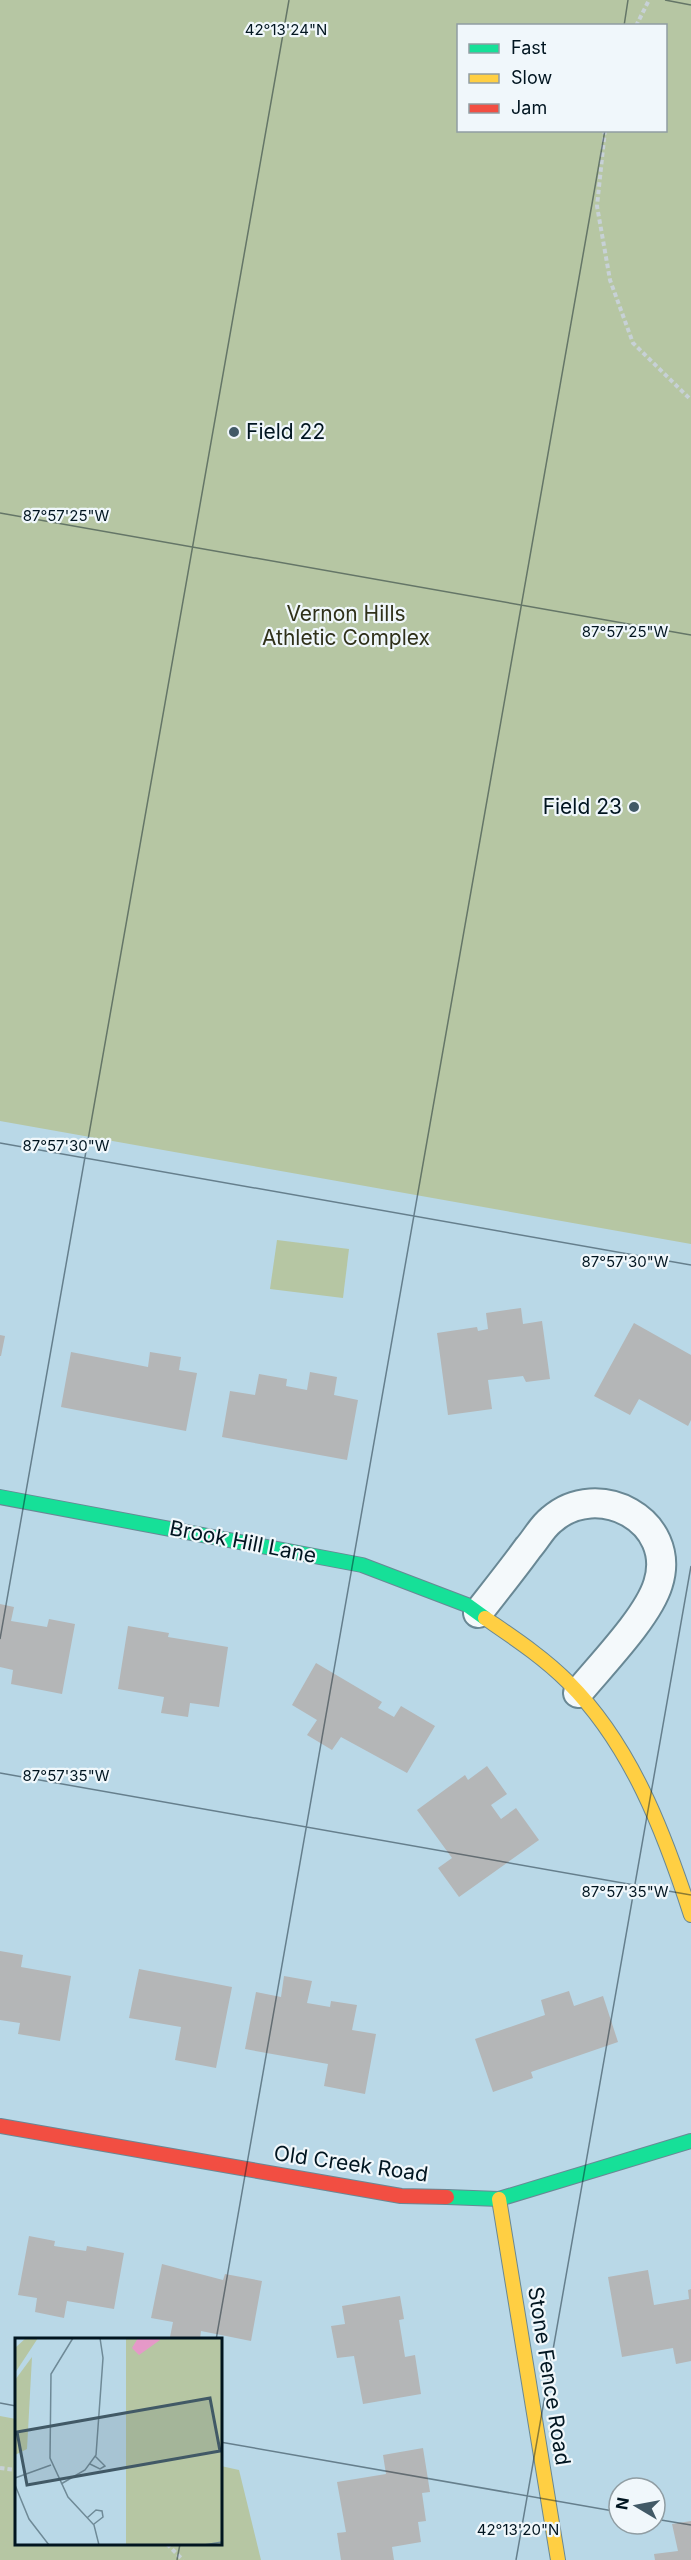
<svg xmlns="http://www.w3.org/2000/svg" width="691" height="2560" font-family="Inter,sans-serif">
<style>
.green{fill:#b6c6a3;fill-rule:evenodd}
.building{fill:#b4b6b7}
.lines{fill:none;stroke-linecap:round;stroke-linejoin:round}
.street-casing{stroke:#698895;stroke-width:32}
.fast-casing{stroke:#698895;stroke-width:16}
.slow-casing{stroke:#698895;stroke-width:16}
.jam-casing{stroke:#698895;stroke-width:16}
.path{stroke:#c7d1d6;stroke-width:4;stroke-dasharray:4.5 3;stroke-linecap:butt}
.street{stroke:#f4f9fb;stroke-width:28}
.fast{stroke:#16e098;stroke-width:14}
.slow{stroke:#ffcf43;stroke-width:14}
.jam{stroke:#f24e42;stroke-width:14}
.ticks{fill:none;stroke:#011520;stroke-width:1.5;stroke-opacity:0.45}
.poi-dot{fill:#415966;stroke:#f0f7fb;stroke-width:2}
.labels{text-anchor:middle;stroke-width:4.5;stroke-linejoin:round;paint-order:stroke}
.poi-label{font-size:21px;fill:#011520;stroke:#f0f7fb;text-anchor:start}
.park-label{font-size:21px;fill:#2f3019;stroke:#f0f7fb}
.street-label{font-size:21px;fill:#011520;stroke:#f0f7fb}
.inset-road{fill:none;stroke:#6f8a97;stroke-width:1.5}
.view{fill:#415966;fill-opacity:0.15;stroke:#415966;stroke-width:3}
.inset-edge{fill:none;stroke:#011520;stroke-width:3}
.ticks-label{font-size:15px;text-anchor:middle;fill:#011520;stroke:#f0f7fb;stroke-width:4.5;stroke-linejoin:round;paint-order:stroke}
</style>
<rect width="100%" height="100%" fill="#b9d8e7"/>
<g class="green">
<path d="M0,0H691V1244L0,1121ZM458,26H666V130H458Z"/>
<path d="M277,1240L349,1249L343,1298L270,1289Z"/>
<path d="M0,2416L16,2419V2544H220L221,2466L239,2470L261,2560H0Z"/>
</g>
<g class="building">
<path d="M521,1308L523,1324L542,1321L550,1379L526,1382L523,1376L488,1380L492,1409L448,1415L437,1333L477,1327L478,1331L488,1329L486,1313Z"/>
<path d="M634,1323L691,1355V1420L688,1426L639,1399L630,1415L594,1396Z"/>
<path d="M0,1335L5,1336L1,1356H0Z"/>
<path d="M71,1352L148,1367L150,1352L181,1357L179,1370L197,1373L186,1431L61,1407Z"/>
<path d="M310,1372L337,1377L334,1395L358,1400L347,1460L222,1437L230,1391L255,1395L259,1374L287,1379L286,1386L307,1390Z"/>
<path d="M0,1604L14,1607L11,1621L47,1627L49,1619L75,1624L62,1694L11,1684L13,1670L0,1667Z"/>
<path d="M128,1626L169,1633L168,1637L228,1647L219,1707L190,1703L188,1717L161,1713L164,1697L118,1689Z"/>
<path d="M316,1663L382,1702L378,1708L394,1717L401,1706L435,1726L407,1773L341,1737L332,1750L307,1735L317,1720L292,1705Z"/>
<path d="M487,1766L507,1794L491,1805L501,1819L516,1808L539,1840L459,1897L438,1868L452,1858L417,1810L465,1775L468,1780Z"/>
<path d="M0,1951L23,1955L21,1967L71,1976L60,2041L18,2034L20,2023L0,2020Z"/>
<path d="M139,1969L232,1987L216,2068L175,2060L181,2027L129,2018Z"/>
<path d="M284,1976L312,1981L307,2003L330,2007L331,2001L357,2005L352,2030L376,2034L365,2094L324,2086L328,2064L245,2049L256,1992L281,1997Z"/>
<path d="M569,1991L574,2006L603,1996L618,2042L531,2072L533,2078L493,2092L475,2039L545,2015L541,2000Z"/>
<path d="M29,2236L55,2241L54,2246L86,2251L87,2246L124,2253L114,2309L67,2301L64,2318L35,2312L37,2298L18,2295Z"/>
<path d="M162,2264L223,2280L225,2274L262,2281L251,2341L201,2331L200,2340L170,2337L173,2322L151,2318Z"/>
<path d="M648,2270L654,2305L689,2299L688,2290L691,2289V2361L676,2364L673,2348L622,2357L608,2277Z"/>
<path d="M400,2296L404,2319L399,2320L405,2357L415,2355L421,2394L363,2404L354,2356L337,2358L331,2326L345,2324L342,2306Z"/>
<path d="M423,2448L430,2492L422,2493L426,2521L418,2522L421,2542L392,2547L394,2560H341L337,2533L346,2532L337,2482L386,2474L383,2455Z"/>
<path d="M691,2521V2560H655L654,2554L678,2551L672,2524Z"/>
</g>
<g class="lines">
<g class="street-casing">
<path id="street" d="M478,1613C495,1591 512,1570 528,1548C536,1539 542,1527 551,1520C598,1478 678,1521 658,1584C648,1617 601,1665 578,1693"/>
</g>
<g class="fast-casing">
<g id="fast">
<path d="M0,1497L362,1565L467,1605L485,1618"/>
<path d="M447,2197L499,2199L691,2141"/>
</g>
</g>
<g class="slow-casing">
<g id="slow">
<path d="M485,1618C514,1638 543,1657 568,1682C631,1745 664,1832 691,1915"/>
<path d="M499,2199L558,2560"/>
</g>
</g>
<g class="jam-casing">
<path id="jam" d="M0,2126L401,2196L447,2197"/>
</g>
<g class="path">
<path d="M636,26L649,0"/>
<path d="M605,130L597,206L610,280L633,343L691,400"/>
<path d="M0,2468L16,2470"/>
<path d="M167,2544L183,2560"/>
</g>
<use href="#street" class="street"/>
<use href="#fast" class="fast"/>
<use href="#slow" class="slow"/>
<use href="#jam" class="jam"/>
</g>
<path class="ticks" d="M665,0L691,5M624,26L628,0M0,513L691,635M0,1143L691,1265M0,1639L289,0M0,1773L691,1895M216,2340L605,130M0,2403L16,2406M220,2442L619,2512M655,2519L691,2525M177,2560L180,2544M516,2560L691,1566"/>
<g class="poi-dot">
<circle cx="234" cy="432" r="6"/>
<circle cx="634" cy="807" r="6"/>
</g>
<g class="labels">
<g class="poi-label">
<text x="246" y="439">Field 22</text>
<text x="622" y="814" text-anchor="end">Field 23</text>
</g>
<g class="park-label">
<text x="346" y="621">Vernon Hills<tspan x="346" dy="24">Athletic Complex</tspan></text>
</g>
<g class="street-label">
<text transform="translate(243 1542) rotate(11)" y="7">Brook Hill Lane</text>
<text transform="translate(351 2164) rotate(8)" y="7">Old Creek Road</text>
<text transform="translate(549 2376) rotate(81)" y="7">Stone Fence Road</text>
</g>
</g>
<g transform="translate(15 2338)">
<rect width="207" height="207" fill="#b9d8e7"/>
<path d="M11,0H23L0,35V10ZM111,0H207V207H111ZM17,19L12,111L0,117V42Z" fill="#b6c6a3"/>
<path d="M123,0H142L145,2L124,17L117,10Z" fill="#e599c8"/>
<path class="inset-road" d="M58,0L36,36L35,120L53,159L79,187L84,207M75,126L85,131L90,128L80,118M0,140L36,127M46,146L70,132L81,117L88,20L85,0M0,147L14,181L34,207M72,180L81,172L87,173L88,179L79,186M189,207L207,204"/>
<path class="view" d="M195,60L205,113L12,147L2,94Z"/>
<rect width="207" height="207" class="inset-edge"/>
</g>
<g class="ticks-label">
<text x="286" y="35">42°13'24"N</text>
<text x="66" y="521">87°57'25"W</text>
<text x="625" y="637">87°57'25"W</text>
<text x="66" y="1151">87°57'30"W</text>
<text x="625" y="1267">87°57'30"W</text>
<text x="66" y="1781">87°57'35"W</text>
<text x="625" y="1897">87°57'35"W</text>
<text x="518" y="2535">42°13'20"N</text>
</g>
<rect x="457" y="24" width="210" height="108" fill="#f0f7fb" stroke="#909da3" stroke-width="1.5"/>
<rect x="469" y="44" width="30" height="9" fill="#16e098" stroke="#909da3" stroke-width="1.5"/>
<text x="511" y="54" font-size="18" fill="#011520">Fast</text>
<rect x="469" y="74" width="30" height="9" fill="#ffcf43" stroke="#909da3" stroke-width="1.5"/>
<text x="511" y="84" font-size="18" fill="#011520">Slow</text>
<rect x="469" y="104" width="30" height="9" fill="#f24e42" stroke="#909da3" stroke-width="1.5"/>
<text x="511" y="114" font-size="18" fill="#011520">Jam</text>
<g transform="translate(637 2506) rotate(280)"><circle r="28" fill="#f0f7fb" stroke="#909da3" stroke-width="1.5"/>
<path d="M0-4.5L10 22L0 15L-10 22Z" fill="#415966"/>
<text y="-9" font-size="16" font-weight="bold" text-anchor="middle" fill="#011520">N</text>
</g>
</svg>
